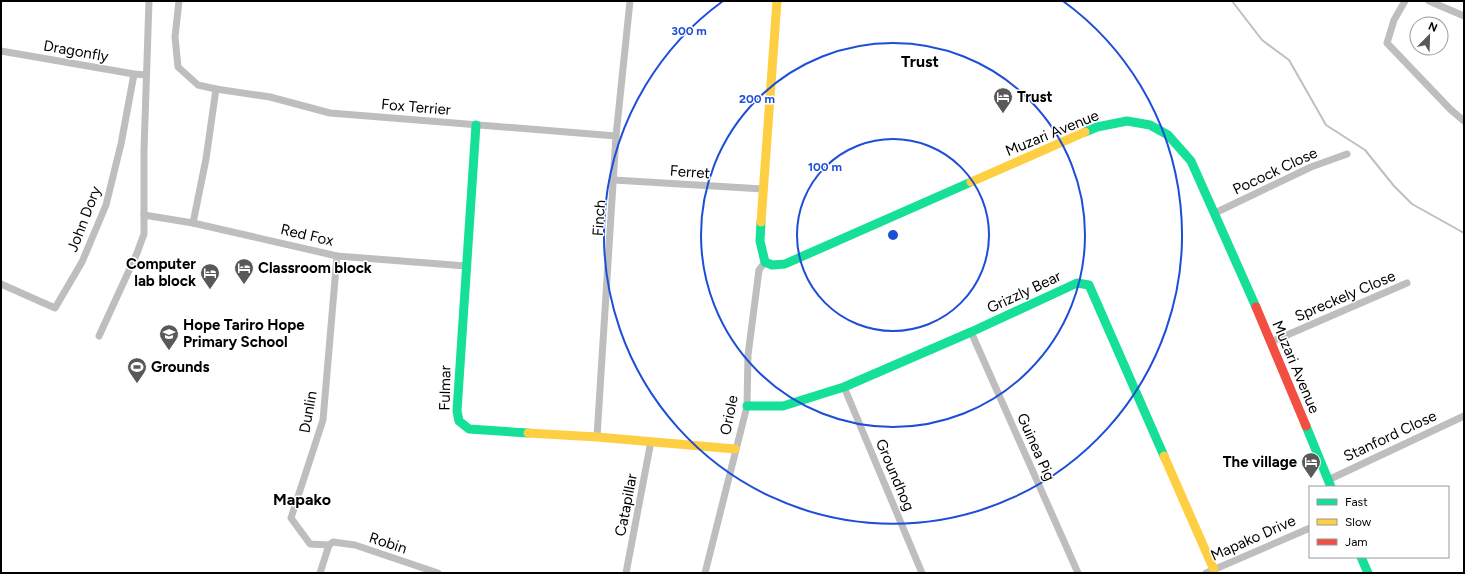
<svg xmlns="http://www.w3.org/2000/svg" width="1465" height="574" font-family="Figtree,sans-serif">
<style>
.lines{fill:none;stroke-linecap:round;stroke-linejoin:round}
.stream{stroke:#bfbfbf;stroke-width:2}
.street{stroke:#bebebe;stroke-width:7}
.fast{stroke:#16e098;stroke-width:9}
.slow{stroke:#ffcf43;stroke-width:9}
.jam{stroke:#f24e42;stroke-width:9}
.ring{fill:none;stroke:#1d4ed8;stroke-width:2}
.labels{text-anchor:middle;stroke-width:3;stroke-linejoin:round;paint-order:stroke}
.street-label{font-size:15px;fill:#000;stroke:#fff}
.poi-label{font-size:15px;font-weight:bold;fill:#000;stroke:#fff;text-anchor:start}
.neighbourhood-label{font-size:16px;font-weight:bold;fill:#000;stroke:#fff}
.centre{fill:#1d4ed8;stroke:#fff;stroke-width:2}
.ring-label{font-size:12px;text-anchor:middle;font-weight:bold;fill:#1d4ed8;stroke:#fff;stroke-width:3;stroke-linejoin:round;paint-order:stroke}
</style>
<rect width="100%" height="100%" fill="#fff"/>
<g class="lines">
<path class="stream" d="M1232,1L1262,40L1289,60L1326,125L1365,150L1394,186L1412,204L1464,233"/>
<g class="street">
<path d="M179,1L175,37L178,67L198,85L216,89L270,97L330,113L616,136"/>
<path d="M1405,1L1394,20L1387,43L1450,109L1464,121"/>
<path d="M1429,1L1464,16"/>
<path d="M1,51L134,74L146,75"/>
<path d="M614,180L763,189"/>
<path d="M1215,213L1311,167L1347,154"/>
<path d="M144,215L193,223L337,256L466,266"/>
<path d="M193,223L206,159L216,89"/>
<path d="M1,284L55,308L82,262L106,205L121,144L134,74"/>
<path d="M971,332L1078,573"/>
<path d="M99,336L137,253L144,234V150L149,1"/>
<path d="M1271,342L1407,283"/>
<path d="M844,387L922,573"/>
<path d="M597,437L616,136L630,1"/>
<path d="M1328,480L1464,416"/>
<path d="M329,545L310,544L291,518L323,420L337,256"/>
<path d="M329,545L333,542L355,545L438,573"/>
<path d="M320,573L329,545"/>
<path d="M626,573L651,441"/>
<path d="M705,573L747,406L748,355L759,270L765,262"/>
<path d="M1206,573L1310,528"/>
</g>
<g class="fast">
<path d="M476,125L457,411L459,421L469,429L528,433"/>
<path d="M1085,132L1097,127L1127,121L1150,125L1168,135L1191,161L1256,307"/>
<path d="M761,222L760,241L765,262L772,265L785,264L971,182"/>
<path d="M747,406H783L844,387L971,332L1077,283L1089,285L1164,456"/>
<path d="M1306,426L1331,487"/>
<path d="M1361,557L1368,573"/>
</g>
<g class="slow">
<path d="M971,182L1085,132"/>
<path d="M761,222L777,1"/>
<path d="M528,433L597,437L735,449"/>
<path d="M1164,456L1214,570"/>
</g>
<path class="jam" d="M1256,307L1306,426"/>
</g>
<g class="ring">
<circle cx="893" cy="235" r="96"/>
<circle cx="893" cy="235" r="192"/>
<path d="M1063 1A289 289 0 1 1 723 1"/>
</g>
<defs>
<g id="hotel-pin" transform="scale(1)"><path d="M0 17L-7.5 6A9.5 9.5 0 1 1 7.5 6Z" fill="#595959" stroke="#fff"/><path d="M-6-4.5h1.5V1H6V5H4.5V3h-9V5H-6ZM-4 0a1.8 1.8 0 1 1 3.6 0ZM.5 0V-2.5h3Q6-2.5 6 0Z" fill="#fff"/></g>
<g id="school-pin" transform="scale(1)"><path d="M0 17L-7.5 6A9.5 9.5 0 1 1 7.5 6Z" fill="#595959" stroke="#fff"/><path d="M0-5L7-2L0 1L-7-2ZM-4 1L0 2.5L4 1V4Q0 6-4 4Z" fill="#fff"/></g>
<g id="stadium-pin" transform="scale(1)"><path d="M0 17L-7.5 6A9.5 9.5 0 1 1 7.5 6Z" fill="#595959" stroke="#fff"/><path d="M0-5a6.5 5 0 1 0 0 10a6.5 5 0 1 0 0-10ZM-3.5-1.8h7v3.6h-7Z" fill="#fff"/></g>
</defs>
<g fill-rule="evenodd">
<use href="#hotel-pin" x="1003" y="97"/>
<use href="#hotel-pin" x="244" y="268"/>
<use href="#hotel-pin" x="210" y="273"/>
<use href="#school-pin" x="169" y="334"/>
<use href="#stadium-pin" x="137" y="367"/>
<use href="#hotel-pin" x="1311" y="462"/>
</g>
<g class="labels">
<g class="street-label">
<text transform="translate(76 51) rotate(10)" y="5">Dragonfly</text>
<text transform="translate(416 107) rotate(5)" y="5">Fox Terrier</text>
<text transform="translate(1052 133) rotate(-22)" y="5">Muzari Avenue</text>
<text transform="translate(1275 171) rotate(-25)" y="5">Pocock Close</text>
<text transform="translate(690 172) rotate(4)" y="5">Ferret</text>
<text transform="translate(599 218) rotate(-86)" y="5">Finch</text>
<text transform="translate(84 219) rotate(-69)" y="5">John Dory</text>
<text transform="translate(307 235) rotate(13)" y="5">Red Fox</text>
<text transform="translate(1024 292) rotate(-25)" y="5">Grizzly Bear</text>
<text transform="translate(1345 296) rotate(-23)" y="5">Spreckely Close</text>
<text transform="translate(1296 367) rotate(67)" y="5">Muzari Avenue</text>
<text transform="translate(445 388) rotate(-89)" y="5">Fulmar</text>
<text transform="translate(308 412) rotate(-80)" y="5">Dunlin</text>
<text transform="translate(729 415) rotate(-79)" y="5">Oriole</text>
<text transform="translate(1390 436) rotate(-25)" y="5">Stanford Close</text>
<text transform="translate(1036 447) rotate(66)" y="5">Guinea Pig</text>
<text transform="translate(895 475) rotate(67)" y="5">Groundhog</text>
<text transform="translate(626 505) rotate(-79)" y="5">Catapillar</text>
<text transform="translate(1253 538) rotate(-24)" y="5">Mapako Drive</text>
<text transform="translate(388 543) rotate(18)" y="5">Robin</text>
</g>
<g class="poi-label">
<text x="1017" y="102">Trust</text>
<text x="196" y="269" text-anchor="end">Computer<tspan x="196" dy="17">lab block</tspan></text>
<text x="258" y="273">Classroom block</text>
<text x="183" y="330">Hope Tariro Hope<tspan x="183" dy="17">Primary School</tspan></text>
<text x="151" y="372">Grounds</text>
<text x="1297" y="467" text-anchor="end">The village</text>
</g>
<g class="neighbourhood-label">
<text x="920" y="67">Trust</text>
<text x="302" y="505">Mapako</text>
</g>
</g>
<circle cx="893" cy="235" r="6" class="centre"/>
<g class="ring-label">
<text x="689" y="35">300 m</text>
<text x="757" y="103">200 m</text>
<text x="825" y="171">100 m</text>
</g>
<rect width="1465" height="574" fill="none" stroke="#000000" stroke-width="4"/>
<rect x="1309" y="486" width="140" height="72" fill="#ffffff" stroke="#999999"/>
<rect x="1317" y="499" width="20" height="6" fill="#16e098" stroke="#999999"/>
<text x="1345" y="506" font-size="12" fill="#000000">Fast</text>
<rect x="1317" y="519" width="20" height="6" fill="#ffcf43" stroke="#999999"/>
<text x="1345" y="526" font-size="12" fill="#000000">Slow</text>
<rect x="1317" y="539" width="20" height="6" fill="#f24e42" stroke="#999999"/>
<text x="1345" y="546" font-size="12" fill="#000000">Jam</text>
<g transform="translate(1429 36) rotate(23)"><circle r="19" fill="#ffffff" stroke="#999999"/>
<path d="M0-3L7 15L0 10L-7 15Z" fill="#595959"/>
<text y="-6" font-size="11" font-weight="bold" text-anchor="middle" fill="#000000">N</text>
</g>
</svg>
